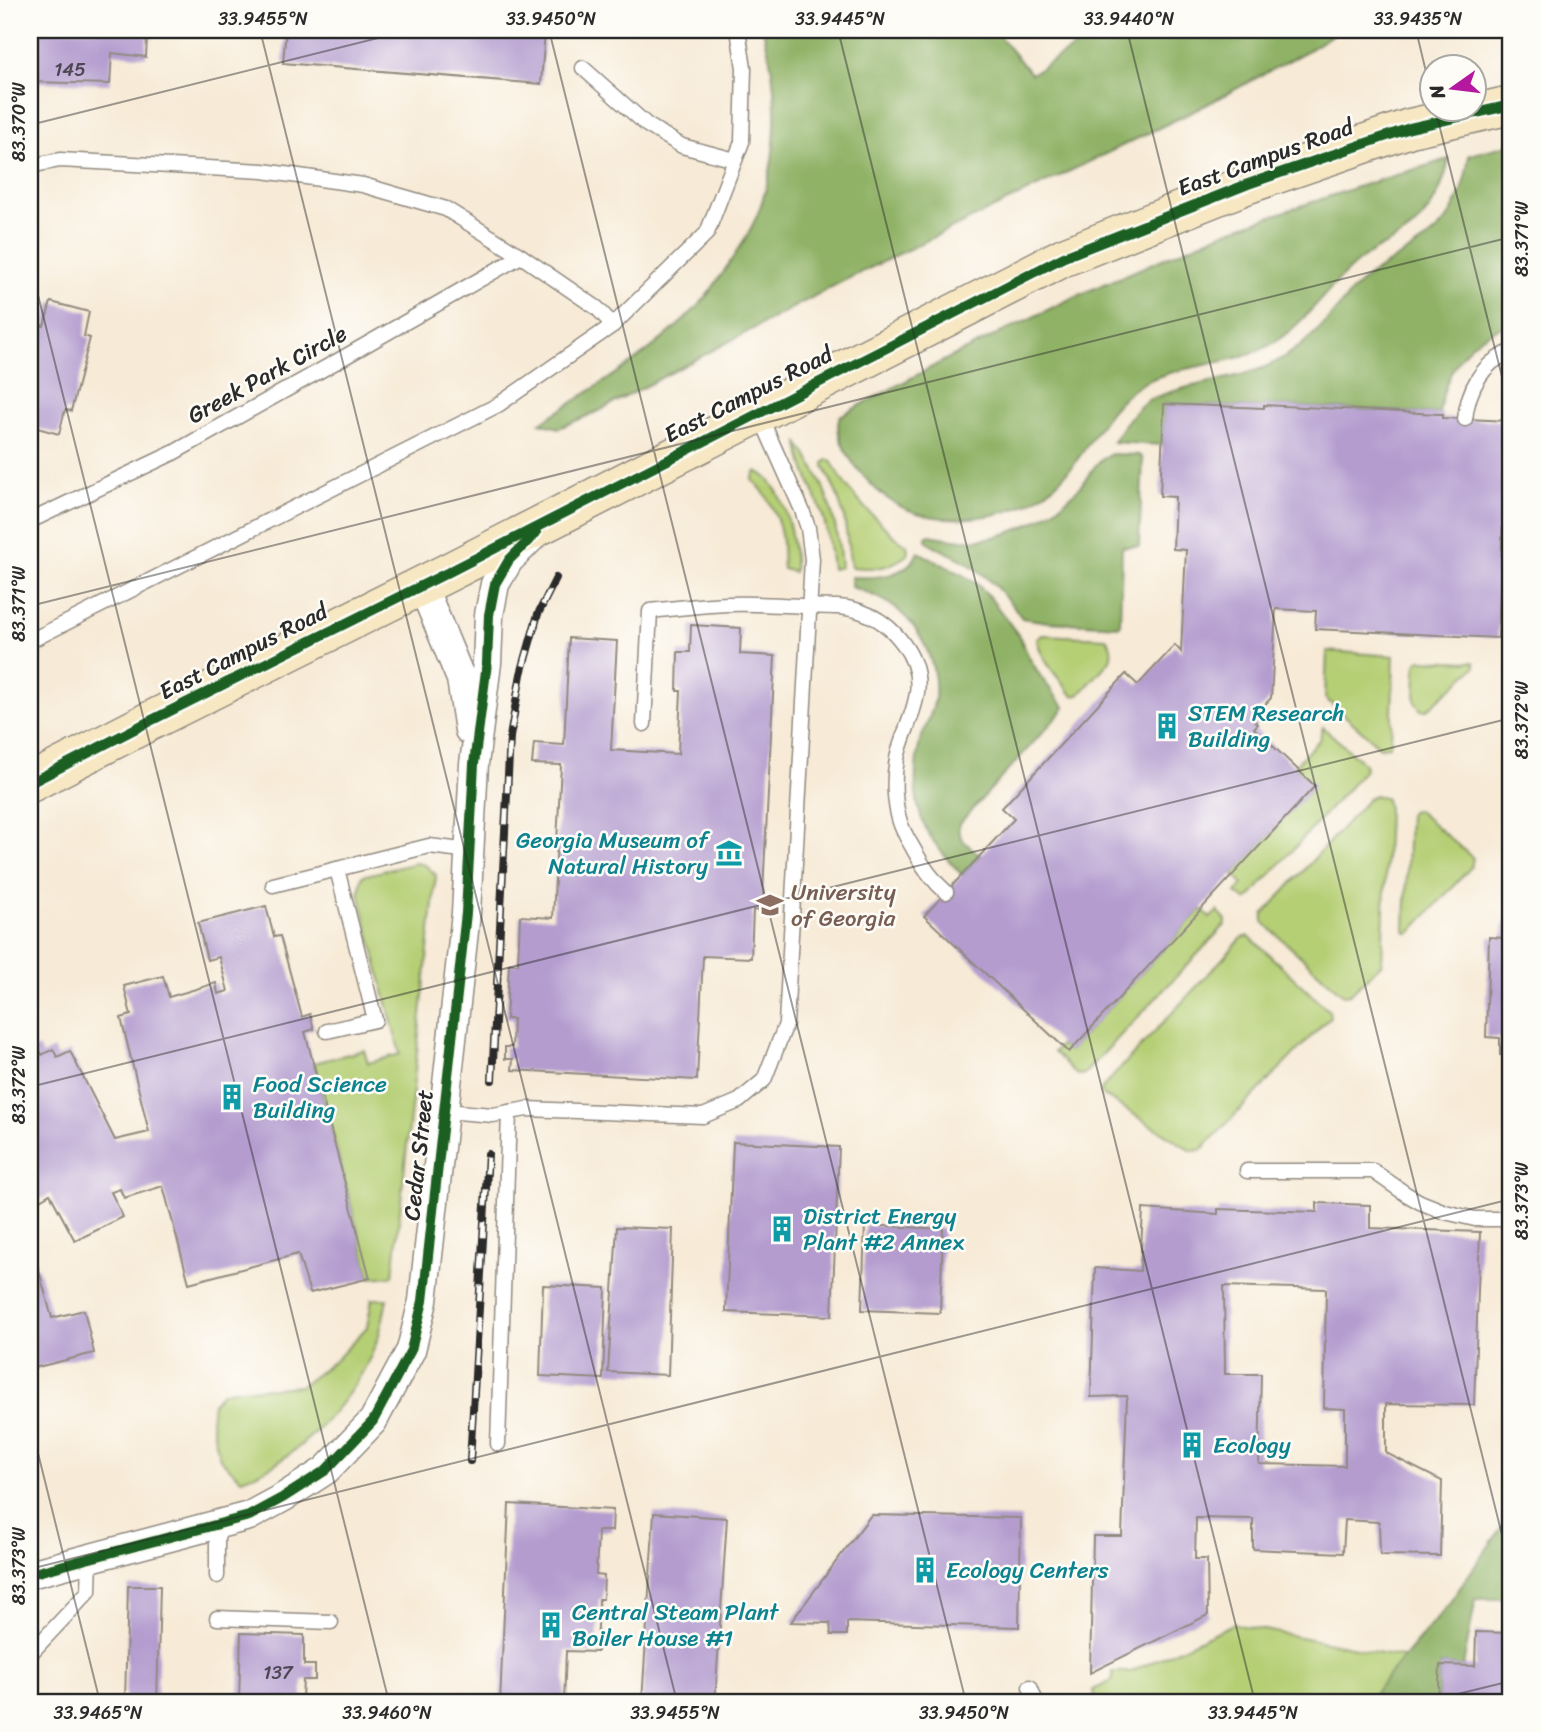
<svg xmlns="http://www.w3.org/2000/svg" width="1541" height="1732" font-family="Sriracha,sans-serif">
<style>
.green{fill:#b5cf75;stroke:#707d50;stroke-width:2}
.forest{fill:#90b266;stroke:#5e6e48;stroke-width:2}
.building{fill:#b49ccf;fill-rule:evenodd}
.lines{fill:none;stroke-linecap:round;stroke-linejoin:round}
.service-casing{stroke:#918a80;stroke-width:17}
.minor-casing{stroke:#918a80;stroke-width:31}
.secondary-casing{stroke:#918a80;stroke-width:41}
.service{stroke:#fff;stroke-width:14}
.minor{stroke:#fff;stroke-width:28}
.secondary{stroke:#f7e8c3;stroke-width:38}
.rail-casing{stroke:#2b2b2b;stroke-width:8}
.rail{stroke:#fdfcf7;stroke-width:5;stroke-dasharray:16;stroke-linecap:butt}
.cycleway-casing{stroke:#fdfcf7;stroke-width:15}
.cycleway{stroke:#1b5e20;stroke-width:10}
.ticks{fill:none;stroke:#2b2b2b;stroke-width:2;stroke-opacity:0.45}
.labels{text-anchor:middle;stroke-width:5;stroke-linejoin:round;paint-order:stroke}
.number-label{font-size:19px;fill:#4d4754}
.street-label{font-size:23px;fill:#2b2b2b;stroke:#fdfcf7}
.culture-label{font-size:23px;fill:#0d838f;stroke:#fdfcf7;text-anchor:start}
.education-label{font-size:23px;fill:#785e54;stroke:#fdfcf7;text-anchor:start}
.neatline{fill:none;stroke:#2b2b2b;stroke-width:2.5}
.ticks-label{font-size:18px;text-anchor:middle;fill:#2b2b2b}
</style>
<rect width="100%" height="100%" fill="#fdfcf7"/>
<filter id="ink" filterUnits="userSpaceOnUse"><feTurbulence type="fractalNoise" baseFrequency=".0143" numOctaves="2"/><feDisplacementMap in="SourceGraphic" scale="14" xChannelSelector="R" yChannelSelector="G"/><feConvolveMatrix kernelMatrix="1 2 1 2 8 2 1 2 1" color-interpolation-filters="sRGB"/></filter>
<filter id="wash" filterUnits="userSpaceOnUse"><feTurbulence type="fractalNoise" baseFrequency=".00686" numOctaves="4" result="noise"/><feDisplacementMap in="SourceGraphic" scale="28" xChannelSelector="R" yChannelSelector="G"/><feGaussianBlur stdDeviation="1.57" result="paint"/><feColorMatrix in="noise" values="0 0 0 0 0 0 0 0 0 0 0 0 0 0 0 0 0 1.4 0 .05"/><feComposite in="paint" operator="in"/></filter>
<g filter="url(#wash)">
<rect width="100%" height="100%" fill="#f7ead6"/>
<g class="green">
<path d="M799,444C826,481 838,523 841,567L832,569C830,550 828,531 822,513C814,490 802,469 799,444Z"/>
<path d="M827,460L831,461L846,486L865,508L894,536L907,545L908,552L907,555C886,570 875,569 851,567L844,516L836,492L824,466V463Z"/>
<path d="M756,471C785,482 796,545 794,572L783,569C782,558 783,546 781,535C778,517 767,491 752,480Z"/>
<path d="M1042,635L1106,638C1112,645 1113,654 1109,662L1079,695L1073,696C1060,680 1040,659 1037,639Z"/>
<path d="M1327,651L1394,656L1391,741L1389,746L1380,747L1325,698Z"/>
<path d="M1420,660L1473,662L1475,663V667L1427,710H1421L1415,702L1416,666L1417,662Z"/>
<path d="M1323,727L1363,763L1365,766L1364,771L1250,897L1246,900L1236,893L1243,884L1233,874L1314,786L1294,766L1319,740Z"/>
<path d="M1375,795L1386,799L1388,809L1382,963L1350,994L1343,995L1263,922V915L1370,797Z"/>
<path d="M1417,810L1473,858L1471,867L1410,933H1406L1405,928L1409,814L1412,811Z"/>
<path d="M416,863L425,865L436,875L393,1276L370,1278L314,1063L364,1050L368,1063L400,1054L359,894L362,876Z"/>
<path d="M1201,909L1210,918L1218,911L1226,920V924L1084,1074L1080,1075L1076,1074L1054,1052L1061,1044L1069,1051Z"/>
<path d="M1249,936L1329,1011L1330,1017L1201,1150L1192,1151L1103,1095L1101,1092L1102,1088L1242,938Z"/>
<path d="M372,1299H387C384,1315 381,1331 375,1346C356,1397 295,1464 241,1479L220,1459L211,1422L213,1402L223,1392L241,1389L275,1388L301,1386L338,1358L367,1327Z"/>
<path d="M1233,1624L1428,1662L1427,1702H1095L1093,1690L1112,1681V1672H1131Z"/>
</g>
<g class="forest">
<path d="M763,30H994L1031,74L1102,30H1340L1307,51L1200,108L839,283L599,411L559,428L540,423C594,388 649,356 694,310C707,298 716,282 726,268C738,250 750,233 758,213C780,155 780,88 763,30Z"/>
<path d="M1511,144V324C1466,337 1446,369 1439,414L1265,405L1264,408L1165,404L1163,445L1113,442C1120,429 1135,409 1147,401C1151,398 1157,397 1162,395C1194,383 1228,381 1260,369C1284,360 1307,342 1325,323C1341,306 1353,287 1373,273C1396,257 1423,246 1443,224C1459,205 1466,179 1469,155Z"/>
<path d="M1449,159C1445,180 1437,200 1424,216C1409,235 1391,241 1372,252C1331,277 1309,325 1266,347C1227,367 1176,364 1140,385C1107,405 1093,442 1069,470C1062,478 1052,489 1042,495C1003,522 931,528 891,501C878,493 867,481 857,468C847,456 833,431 840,416L949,358L1070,299L1227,231L1360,186Z"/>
<path d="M1112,454L1139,455L1143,459L1139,546L1122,547L1120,626L1048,622L1022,618C1006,596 989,577 966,562C953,554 938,550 926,540V537L929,535C940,537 951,539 962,540C1004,542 1051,518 1079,488C1089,476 1097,458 1112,454Z"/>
<path d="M918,552L960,573L976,583L988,595L1019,636L1029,657L1041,677L1065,708L959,824C955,838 971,847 980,855L962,875C939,850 918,828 916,792C915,774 916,755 921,739C926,725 933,712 935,698C938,666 923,631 899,611C888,601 865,591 851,587V577C876,578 906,578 918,552Z"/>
<path d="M1511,1514V1599H1476L1463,1666L1440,1665L1438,1702H1368L1387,1677L1448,1605Z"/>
</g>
<g id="blocks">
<g class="building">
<path d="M30,30H153V39L147,38L146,57L112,53L110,84L30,82Z"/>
<path d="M286,30H545L541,84L283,63Z"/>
<path d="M51,302L89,312L84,336L90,338L71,411L65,410L59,434L30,426V322L44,326Z"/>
<path d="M1164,404L1264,408V405L1439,414H1443V418L1511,421V523L1503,522L1498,638L1315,629L1316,611L1276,609L1271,698L1252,718L1258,724L1254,728L1315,786L1069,1052L924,916L1014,819L1002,808L1126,674L1138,685L1175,645L1181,652L1186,550L1173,549L1175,497L1160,496Z"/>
<path d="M691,625L741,628L740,654L775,656L762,911L753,910L751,958L703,956L697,1080L512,1070L513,1059H505V1047H512L513,1019H506L509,964H518L520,916L553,918L561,765L532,764L534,743L564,745L569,638L617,641L611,750L678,754L681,691H677L678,652H690Z"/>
<path d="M266,906L274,937L280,936L302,1017L310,1014L314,1029L305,1032L370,1278L310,1293L298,1254L189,1283L163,1186L124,1198L120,1189L111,1192L123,1217L75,1241L50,1194L38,1201L30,1185V1051L38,1047L42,1055L53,1049L57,1057L70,1051L115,1140L149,1132L121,1018L131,1015L124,986L163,976L169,997L216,983L218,994L228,991L219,957L207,960L198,923Z"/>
<path d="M1504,922H1511V1056L1500,1055V1038L1486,1037L1489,937L1503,938Z"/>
<path d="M733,1142L839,1147L832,1316L726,1312Z"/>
<path d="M1317,1203L1370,1205V1228L1480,1232L1474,1405L1386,1404V1453L1442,1481L1440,1556L1380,1555L1379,1522L1345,1520L1343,1553L1253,1549V1519L1196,1518L1195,1559H1207L1208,1615L1090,1673L1093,1536H1122L1127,1396L1091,1397L1095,1268L1140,1271L1143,1209L1218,1214V1209L1317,1212ZM1224,1286L1326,1289L1324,1408L1345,1409V1466L1259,1464L1261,1374H1225Z"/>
<path d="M865,1225L943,1229L940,1313L862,1310Z"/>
<path d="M617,1227L673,1229L668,1375L608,1372Z"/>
<path d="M38,1267L52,1318L84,1310L94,1353L30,1369V1269Z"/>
<path d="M543,1285L606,1288L603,1379L540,1376Z"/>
<path d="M509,1504L613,1510L612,1531H598L596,1575L604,1576L603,1599H599L597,1652L566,1651L564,1702H500Z"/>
<path d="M654,1513L727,1518L715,1702H642Z"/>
<path d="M871,1515L1021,1518L1019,1627L847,1622V1635H831L830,1623L791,1622Z"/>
<path d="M128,1586H160L157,1702H125Z"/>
<path d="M1476,1632L1511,1633V1702H1438L1440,1665L1475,1666Z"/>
<path d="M241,1633L304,1635V1665H315V1680H303L302,1697H318V1702H239Z"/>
</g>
</g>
</g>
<g filter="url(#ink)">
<use href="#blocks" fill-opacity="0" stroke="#918a80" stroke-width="2"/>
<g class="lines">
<g class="service-casing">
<g id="service">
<path d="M583,68L647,125L682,146L735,160"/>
<path d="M30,166L60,160L263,171L363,185L446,209L521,256L597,308L613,325"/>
<path d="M1465,419C1468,390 1482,362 1511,352"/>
<path d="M30,521L173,453L341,359L521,256"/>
<path d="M30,641L498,405L613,325L707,233L742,142L744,68L738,30"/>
<path d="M644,724L650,611C677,608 703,605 729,604C754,603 779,605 804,606C822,607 844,605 862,612C893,623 922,658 917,693C914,716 901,737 897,759C893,779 894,803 900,822C903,832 909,841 914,850C923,867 932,880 946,892"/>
<path d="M273,885L429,846L470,851"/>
<path d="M327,1031L375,1020L337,869"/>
<path d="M445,1111L493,1115L527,1109L703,1116L739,1101L764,1080L786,1024L812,559L808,528L802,510L760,416"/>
<path d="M1247,1171H1373L1406,1194L1420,1202L1445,1212L1475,1219H1511"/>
<path d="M498,1444L509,1112"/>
<path d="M217,1525V1576"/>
<path d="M217,1618L331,1622"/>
<path d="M30,1654L89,1591L90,1557"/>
<path d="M1030,1687L1036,1702"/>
</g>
</g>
<g class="minor-casing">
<g id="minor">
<path d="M422,585L461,679L469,730"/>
<path d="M30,1574L249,1516L284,1497L326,1470L373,1421L411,1350L423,1301L466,913L474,764L487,663L489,615L495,584L509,560L531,538"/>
</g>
</g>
<g class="secondary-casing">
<path id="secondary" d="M30,783L150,721L451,571L1064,257L1248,184L1410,128L1511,105"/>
</g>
<use href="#service" class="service"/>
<use href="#minor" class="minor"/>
<use href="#secondary" class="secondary"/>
<g class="rail-casing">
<g id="rail">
<path d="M492,1080L510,737L521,674L538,614L556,578"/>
<path d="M470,1461L488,1154"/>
</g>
</g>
<use href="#rail" class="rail"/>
<g class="cycleway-casing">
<g id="cycleway">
<path d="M30,783L150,721L451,571L1064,257L1248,184L1410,128L1511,105"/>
<path d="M30,1574L249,1516L284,1497L326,1470L373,1421L411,1350L423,1301L466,913L474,764L487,663L489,615L495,584L509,560L536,533"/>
</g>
</g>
<use href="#cycleway" class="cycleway"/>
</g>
</g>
<path class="ticks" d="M260,30L677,1702M549,30L966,1702M838,30L1255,1702M1127,30L1511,1571M1416,30L1432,97M1435,108L1511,413M30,125L410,30M30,263L389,1702M30,606L1511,237M30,1087L1511,718M30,1421L100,1702M30,1569L1511,1199M1425,1702L1511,1681"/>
<defs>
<g id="building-bare" transform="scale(2.1)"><path d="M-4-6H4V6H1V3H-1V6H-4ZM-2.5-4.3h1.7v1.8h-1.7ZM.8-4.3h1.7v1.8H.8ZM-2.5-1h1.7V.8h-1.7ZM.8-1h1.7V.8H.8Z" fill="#0f9aa8" stroke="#fdfcf7" stroke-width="2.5" paint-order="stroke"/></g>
<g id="museum-bare" transform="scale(2.1)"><path d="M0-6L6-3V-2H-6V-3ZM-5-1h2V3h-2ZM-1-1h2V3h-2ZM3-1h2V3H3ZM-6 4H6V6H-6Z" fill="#0f9aa8" stroke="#fdfcf7" stroke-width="2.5" paint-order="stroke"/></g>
<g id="university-bare" transform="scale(2.1)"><path d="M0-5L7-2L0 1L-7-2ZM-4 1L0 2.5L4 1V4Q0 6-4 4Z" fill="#8d6e63" stroke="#fdfcf7" stroke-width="2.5" paint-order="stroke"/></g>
</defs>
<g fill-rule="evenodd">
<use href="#building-bare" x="1167" y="726"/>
<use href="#museum-bare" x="729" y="853"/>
<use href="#university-bare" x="770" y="905"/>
<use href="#building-bare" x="232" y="1097"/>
<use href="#building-bare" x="782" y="1229"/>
<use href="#building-bare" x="1192" y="1445"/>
<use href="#building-bare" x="925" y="1570"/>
<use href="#building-bare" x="551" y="1625"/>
</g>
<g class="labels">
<g class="number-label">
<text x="70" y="76">145</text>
<text x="278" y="1679">137</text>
</g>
<g class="street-label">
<text transform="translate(1265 157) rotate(-20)" y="8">East Campus Road</text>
<text transform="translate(267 374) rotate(-29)" y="8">Greek Park Circle</text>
<text transform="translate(748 394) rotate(-27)" y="8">East Campus Road</text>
<text transform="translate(243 651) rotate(-27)" y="8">East Campus Road</text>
<text transform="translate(418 1155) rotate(-84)" y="8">Cedar Street</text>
</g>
<g class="culture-label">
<text x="1188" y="721">STEM Research<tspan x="1188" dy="26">Building</tspan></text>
<text x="708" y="848" text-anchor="end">Georgia Museum of<tspan x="708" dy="26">Natural History</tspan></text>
<text x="253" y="1092">Food Science<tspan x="253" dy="26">Building</tspan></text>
<text x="803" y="1224">District Energy<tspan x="803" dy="26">Plant #2 Annex</tspan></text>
<text x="1213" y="1453">Ecology</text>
<text x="946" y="1578">Ecology Centers</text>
<text x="572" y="1620">Central Steam Plant<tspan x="572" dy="26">Boiler House #1</tspan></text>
</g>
<g class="education-label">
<text x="791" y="900">University<tspan x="791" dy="26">of Georgia</tspan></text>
</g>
</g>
<rect width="1541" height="1732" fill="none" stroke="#fdfcf7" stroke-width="77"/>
<g transform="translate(1453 88) rotate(256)"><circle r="33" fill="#fdfcf7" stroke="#a9a8a5" stroke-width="2"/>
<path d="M0-5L12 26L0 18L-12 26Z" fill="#b5179e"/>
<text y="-10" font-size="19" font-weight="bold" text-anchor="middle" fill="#2b2b2b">N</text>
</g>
<rect x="38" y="38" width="1464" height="1656" class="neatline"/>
<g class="ticks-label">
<text x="263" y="25">33.9455°N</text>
<text x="551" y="25">33.9450°N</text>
<text x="840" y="25">33.9445°N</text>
<text x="1129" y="25">33.9440°N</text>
<text x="1418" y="25">33.9435°N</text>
<text transform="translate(19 122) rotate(-90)" y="6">83.370°W</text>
<text transform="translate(1522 239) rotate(-90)" y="6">83.371°W</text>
<text transform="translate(19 604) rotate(-90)" y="6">83.371°W</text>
<text transform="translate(1522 720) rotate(-90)" y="6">83.372°W</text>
<text transform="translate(19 1085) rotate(-90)" y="6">83.372°W</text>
<text transform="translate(1522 1201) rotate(-90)" y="6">83.373°W</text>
<text transform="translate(19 1566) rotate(-90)" y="6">83.373°W</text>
<text x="98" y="1719">33.9465°N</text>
<text x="387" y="1719">33.9460°N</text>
<text x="675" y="1719">33.9455°N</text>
<text x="964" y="1719">33.9450°N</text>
<text x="1253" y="1719">33.9445°N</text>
</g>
</svg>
